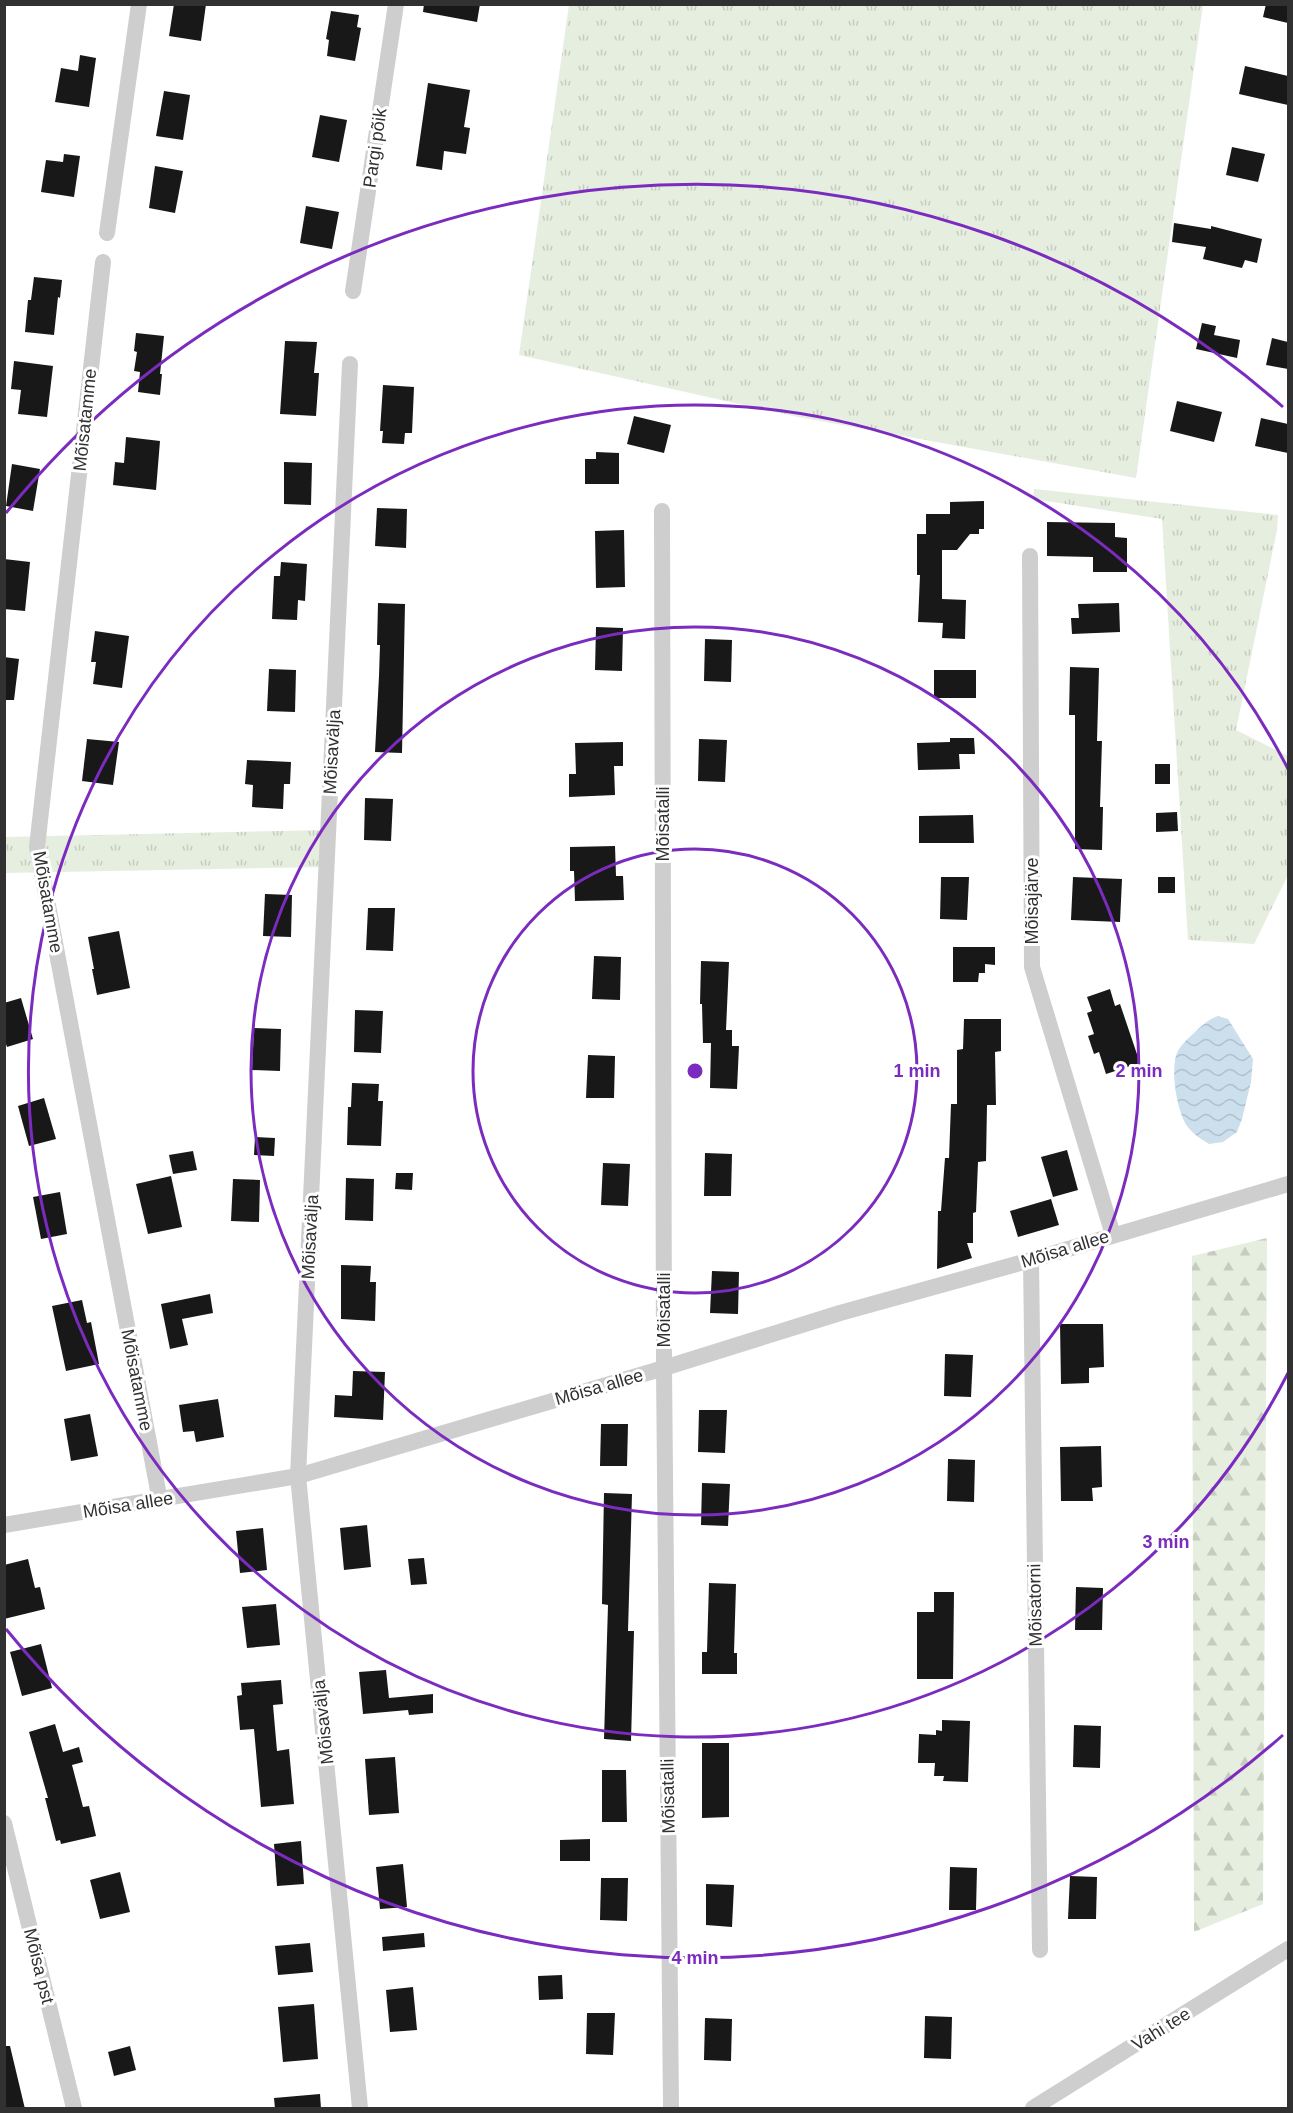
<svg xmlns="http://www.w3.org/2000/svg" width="1293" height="2113" font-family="Helvetica,sans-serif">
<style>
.grass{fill:url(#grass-tufts)}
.forest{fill:url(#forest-firs)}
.water{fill:url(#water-waves)}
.building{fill:#181818}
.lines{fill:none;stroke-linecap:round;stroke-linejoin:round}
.street{stroke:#cecece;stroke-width:16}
.ring{fill:none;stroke:#7b2cbf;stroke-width:3}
.labels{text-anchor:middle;stroke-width:6;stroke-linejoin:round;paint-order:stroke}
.street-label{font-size:18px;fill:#313131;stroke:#fff}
.centre{fill:#7b2cbf;stroke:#fff;stroke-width:3}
.ring-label{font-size:18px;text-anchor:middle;font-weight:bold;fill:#7b2cbf;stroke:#fff;stroke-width:6;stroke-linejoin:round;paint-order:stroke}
</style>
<defs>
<pattern id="grass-tufts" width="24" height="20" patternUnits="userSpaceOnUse" patternTransform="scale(1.5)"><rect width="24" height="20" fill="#e6eedf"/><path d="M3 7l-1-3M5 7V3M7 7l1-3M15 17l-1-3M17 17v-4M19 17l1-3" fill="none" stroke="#c6cdc0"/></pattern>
<pattern id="forest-firs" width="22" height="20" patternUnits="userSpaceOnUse" patternTransform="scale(1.5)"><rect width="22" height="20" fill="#e6eedf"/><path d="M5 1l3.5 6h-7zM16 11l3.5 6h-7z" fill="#c6cdc0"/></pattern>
<pattern id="water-waves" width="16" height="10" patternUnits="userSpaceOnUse" patternTransform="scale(1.5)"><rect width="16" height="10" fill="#ccdfed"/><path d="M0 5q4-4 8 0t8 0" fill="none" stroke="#b0c0cc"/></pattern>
</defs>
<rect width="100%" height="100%" fill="#fff"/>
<g class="grass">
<path d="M569,5H1203L1136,478L798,417L519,355Z"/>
<path d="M1034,489L1278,515L1277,530L1236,730L1288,756V875L1254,944L1188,940L1162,519L1033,499Z"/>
<path d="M328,830L327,867L5,873L4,837Z"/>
</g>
<path class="forest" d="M1267,1238L1263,1904L1194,1932L1192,1256Z"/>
<path class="water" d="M1218,1016L1228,1019L1253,1059L1251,1082L1242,1119L1237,1132L1223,1142L1209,1144C1201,1139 1193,1134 1187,1126C1177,1111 1170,1071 1177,1053C1181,1044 1188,1039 1195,1032C1203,1025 1207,1020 1218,1016Z"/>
<g class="building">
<path d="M174,4H206L201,41L169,36Z"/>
<path d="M424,4H480L477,22L423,12Z"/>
<path d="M1266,4H1288V23L1263,17Z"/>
<path d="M331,11L359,15L357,27L361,28L355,61L327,56L329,40L326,39Z"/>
<path d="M80,55L96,58L89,107L55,102L61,68L78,71Z"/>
<path d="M1245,66L1288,76V105L1239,94Z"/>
<path d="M428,83L470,90L464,127L470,128L466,154L444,151L442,170L416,166Z"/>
<path d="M164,91L190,95L183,140L156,136Z"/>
<path d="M320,115L347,120L339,162L312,157Z"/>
<path d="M1232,147L1265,154L1258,182L1226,175Z"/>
<path d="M64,154L80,156L74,197L41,192L46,160L63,162Z"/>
<path d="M155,166L183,171L175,213L149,208Z"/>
<path d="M306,206L339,212L332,249L300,243Z"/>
<path d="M1174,223L1211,229V226L1262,239L1257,263L1245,260L1242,268L1203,259L1206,247L1172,242Z"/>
<path d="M34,277L62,280L60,298L58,297L54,335L25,332L28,300H31Z"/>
<path d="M1202,323L1216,326L1214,335L1240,340L1237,358L1196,349Z"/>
<path d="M136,333L164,336L160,374H162L160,395L138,392L140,372L134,371L137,352L134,351Z"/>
<path d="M1272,338L1288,342V369L1266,365Z"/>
<path d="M285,341L317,342L314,373H319L316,416L280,414Z"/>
<path d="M14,361L53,366L47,417L18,414L21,390L11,389Z"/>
<path d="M383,385L414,387L412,433H405L404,444L382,443L383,431H380Z"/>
<path d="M1177,401L1222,412L1214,442L1170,431Z"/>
<path d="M634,416L671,425L664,453L627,444Z"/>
<path d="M1261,418L1288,424V453L1255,446Z"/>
<path d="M126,437L160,441L156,490L113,485L115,462L124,463Z"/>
<path d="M596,452L619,453V484H585V459H596Z"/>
<path d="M284,462L312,463L311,505L284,504Z"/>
<path d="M12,464L40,469L33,511L6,506Z"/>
<path d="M984,501V529H979V534H970L957,550H942V599L966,600L965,639L942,638L943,623L918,622L920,575H917V534H926V514H950V502Z"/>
<path d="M377,508L407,509L406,548L375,546Z"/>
<path d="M1047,522L1115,523V537L1127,538V572H1093V557L1047,556Z"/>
<path d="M624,530L625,587L596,588L595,531Z"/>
<path d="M4,559L30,562L25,611L4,609Z"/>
<path d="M281,562L307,564L305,601L298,600L297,620L272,619L274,576H280Z"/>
<path d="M378,603L405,604L402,753L375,752L379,676L380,645H377Z"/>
<path d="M1119,603L1120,632L1072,634L1071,618H1079L1078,604Z"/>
<path d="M596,627L623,628L622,671L595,670Z"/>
<path d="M95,631L129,636L122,688L93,684L96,662H91Z"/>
<path d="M705,639L732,640L731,682L704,681Z"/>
<path d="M4,657L19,659L14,700H4Z"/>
<path d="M1070,667L1099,668L1097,741H1102L1100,807H1103L1102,850L1075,849V715H1069Z"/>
<path d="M269,669L296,670L295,712L267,711Z"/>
<rect x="934" y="670" width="42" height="28"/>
<path d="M950,738H974L975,754H959L960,769L918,770L917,743L950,742Z"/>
<path d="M87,739L119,742L113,785L82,781Z"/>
<path d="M699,739L727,740L725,782L698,781Z"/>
<path d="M623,742V766H614L615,795L569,797V774H576L575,743Z"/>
<path d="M247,760L291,762L290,784H284L283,809L252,807L253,785L245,784Z"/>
<rect x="1155" y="764" width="15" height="20"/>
<path d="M365,798L393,799L391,841L364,840Z"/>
<path d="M1177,812L1178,831L1156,832V813Z"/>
<path d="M973,815L974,843H919V816Z"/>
<path d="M615,846L616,876H623L624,900L575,901L574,871H570V847Z"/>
<path d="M941,877H969L967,920L940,919Z"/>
<path d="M1073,877L1122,879L1120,922L1071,920Z"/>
<rect x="1158" y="877" width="17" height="16"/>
<path d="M265,894L292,895L291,937L263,936Z"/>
<path d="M368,908H395L393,951L366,950Z"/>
<path d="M119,931L130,988L97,995L92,969H94L88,937Z"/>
<path d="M953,947H995V965L985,964V973H979L978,982H953Z"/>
<path d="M594,956L621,957L620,1000L592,999Z"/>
<path d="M701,961L729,962L726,1030H732V1046H739L737,1089L710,1088L711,1043H703L702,1004H700Z"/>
<path d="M1110,989L1115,1006L1120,1004L1140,1063L1106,1074L1099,1052L1094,1054L1088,1036L1094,1034L1087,1013L1092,1011L1087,997Z"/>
<path d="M21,998L33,1039L7,1047L4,1038V1003Z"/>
<path d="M355,1010L383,1011L381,1053L354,1052Z"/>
<path d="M964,1019H1001V1051L995,1052L996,1105H987L986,1161L978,1162L976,1212L973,1213V1243H967L972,1258L937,1269L938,1211H941L945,1158H949L951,1104H957V1050L963,1049Z"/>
<path d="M254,1028L281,1029L280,1071L252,1070Z"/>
<path d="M588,1055L615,1056L614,1098H586Z"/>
<path d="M352,1083L379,1084L378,1101H383L381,1146L347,1145L348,1107H351Z"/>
<path d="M44,1098L56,1139L29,1146L18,1106Z"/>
<path d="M255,1137L275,1138L274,1156L254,1155Z"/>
<path d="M1067,1150L1078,1190L1053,1197L1041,1157Z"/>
<path d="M193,1151L197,1170L173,1174L169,1155Z"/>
<path d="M705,1153L732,1154L731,1196H704Z"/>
<path d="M603,1163L630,1164L628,1206L601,1205Z"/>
<path d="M396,1173H413L412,1190L395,1189Z"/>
<path d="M171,1176L182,1227L148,1234L136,1184Z"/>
<path d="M346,1178L374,1179L373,1221L345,1220Z"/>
<path d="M233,1179L260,1180L259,1222L231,1221Z"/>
<path d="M60,1192L67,1234L41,1239L33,1197Z"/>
<path d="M1051,1199L1059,1225L1018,1237L1010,1211Z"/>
<path d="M341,1265L371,1266L370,1282H376L375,1321L341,1319Z"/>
<path d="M712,1271L739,1272L738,1314L710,1313Z"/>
<path d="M210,1294L213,1313L182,1319L188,1345L170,1349L161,1304Z"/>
<path d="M82,1300L87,1323L91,1322L99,1364L66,1371L52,1306Z"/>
<path d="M1060,1324H1103L1104,1367L1089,1368V1383L1061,1384Z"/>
<path d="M945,1354L973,1355L971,1397L944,1396Z"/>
<path d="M353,1371L385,1372L383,1420L334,1417L335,1395L352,1396Z"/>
<path d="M218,1399L224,1437L196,1442L194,1431L183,1432L179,1405Z"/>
<path d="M699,1410H727L725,1453L698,1452Z"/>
<path d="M90,1414L98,1456L71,1461L64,1419Z"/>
<path d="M601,1424H628L627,1466H600Z"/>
<path d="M1101,1446L1102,1487L1092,1488L1093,1501H1061L1060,1447Z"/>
<path d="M948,1459L975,1460L974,1502L947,1501Z"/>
<path d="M702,1483L730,1484L728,1526L701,1525Z"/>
<path d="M604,1493L632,1494L628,1631H634L631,1741L604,1739L608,1605L602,1604Z"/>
<path d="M367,1525L371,1567L344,1570L340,1528Z"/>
<path d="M263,1528L267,1570L240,1573L236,1531Z"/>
<path d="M424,1558L427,1584L411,1585L408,1559Z"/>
<path d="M28,1559L35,1588L40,1587L45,1609L4,1619V1565Z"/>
<path d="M709,1583L736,1584L734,1653H737V1674H702V1652H707Z"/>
<path d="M1076,1587L1103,1588L1102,1630H1075Z"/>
<path d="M934,1592H954L953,1679H917V1612H934Z"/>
<path d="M276,1604L280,1645L247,1648L242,1607Z"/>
<path d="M41,1644L52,1688L22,1696L10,1652Z"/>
<path d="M386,1670L389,1698L433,1694V1713L409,1715L408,1710L363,1714L359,1672Z"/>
<path d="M281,1680L283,1704L273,1705L277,1751L289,1749L294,1804L261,1807L254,1729L240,1730L237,1696L242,1695L241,1683Z"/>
<path d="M942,1720L970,1721L968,1782L943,1781L944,1776H934L935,1763H918L919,1734L936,1735V1730L942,1731Z"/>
<path d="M55,1724L63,1752L79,1747L83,1762L72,1765L83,1807L89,1806L96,1836L61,1844L60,1840L56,1841L45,1798H48L29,1732Z"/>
<path d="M1074,1725L1101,1726L1100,1768L1073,1767Z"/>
<path d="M702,1743H729V1817L702,1818Z"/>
<path d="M395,1757L399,1813L369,1815L365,1759Z"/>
<path d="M602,1770H626L627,1822H602Z"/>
<path d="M590,1839V1861H560V1840Z"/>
<path d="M301,1841L304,1884L277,1886L274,1844Z"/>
<path d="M403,1864L407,1907L380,1909L376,1867Z"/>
<path d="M950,1867L977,1868L976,1910H949Z"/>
<path d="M120,1872L130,1912L100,1919L90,1880Z"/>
<path d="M1070,1876L1097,1877L1096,1919H1068Z"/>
<path d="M601,1878H628L627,1921L600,1920Z"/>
<path d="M706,1884L734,1885L732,1927L706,1925Z"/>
<path d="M424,1933L425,1947L383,1951L382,1937Z"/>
<path d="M310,1943L313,1972L278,1975L275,1946Z"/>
<path d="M562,1975L563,1999L539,2000L538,1976Z"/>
<path d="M413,1987L417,2030L390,2032L386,1990Z"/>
<path d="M314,2004L318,2059L283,2062L278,2007Z"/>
<path d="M587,2013H615L613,2055L586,2054Z"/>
<path d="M925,2016L952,2017L951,2059L924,2058Z"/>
<path d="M705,2018L732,2019L731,2061L704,2060Z"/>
<path d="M4,2046H10L25,2109H4Z"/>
<path d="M130,2046L136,2070L114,2076L108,2052Z"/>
<path d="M320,2094L321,2109H275L274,2098Z"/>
</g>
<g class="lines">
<g class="street">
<path d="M107,233L139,4"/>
<path d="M103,262L37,847L160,1501"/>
<path d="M353,291L396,4"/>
<path d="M350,364L298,1476L360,2108"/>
<path d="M662,511L664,1368L671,2108"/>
<path d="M1030,556L1032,967L1113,1235"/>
<path d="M1031,1260L1040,1950"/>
<path d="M4,1525L298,1476L664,1368L840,1313L1031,1260L1288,1184"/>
<path d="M4,1823L74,2108"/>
<path d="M1033,2108L1288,1949"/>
</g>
</g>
<g class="ring">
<circle cx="695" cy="1071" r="222"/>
<circle cx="695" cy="1071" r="444"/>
<path d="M1288 1373A666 666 0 1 1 1288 769"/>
<path d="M1283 1735A887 887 0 0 1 6 1629M6 513A887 887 0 0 1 1283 407"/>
</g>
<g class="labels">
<g class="street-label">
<text transform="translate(375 148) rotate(-82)" y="6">Pargi põik</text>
<text transform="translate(85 420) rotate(-84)" y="6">Mõisatamme</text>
<text transform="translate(332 752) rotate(-87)" y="6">Mõisavälja</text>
<text transform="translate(663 824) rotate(-90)" y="6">Mõisatalli</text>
<text transform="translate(1032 901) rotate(-90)" y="6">Mõisajärve</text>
<text transform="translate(48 902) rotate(80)" y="6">Mõisatamme</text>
<text transform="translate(310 1237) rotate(-87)" y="6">Mõisavälja</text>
<text transform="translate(1065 1249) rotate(-17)" y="6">Mõisa allee</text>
<text transform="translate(664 1310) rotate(-90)" y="6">Mõisatalli</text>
<text transform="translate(137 1380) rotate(79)" y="6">Mõisatamme</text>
<text transform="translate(599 1387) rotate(-16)" y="6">Mõisa allee</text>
<text transform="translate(128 1505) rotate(-9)" y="6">Mõisa allee</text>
<text transform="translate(1035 1605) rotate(-91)" y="6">Mõisatorni</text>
<text transform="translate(323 1722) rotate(-96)" y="6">Mõisavälja</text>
<text transform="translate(668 1796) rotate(-91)" y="6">Mõisatalli</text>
<text transform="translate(39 1966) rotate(76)" y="6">Mõisa pst</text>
<text transform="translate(1161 2029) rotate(-32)" y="6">Vahi tee</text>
</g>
</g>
<circle cx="695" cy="1071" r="9" class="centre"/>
<g class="ring-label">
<text x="917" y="1077">1 min</text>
<text x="1139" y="1077">2 min</text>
<text x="1166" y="1548">3 min</text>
<text x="695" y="1964">4 min</text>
</g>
<rect width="1293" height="2113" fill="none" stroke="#313131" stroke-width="12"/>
</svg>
